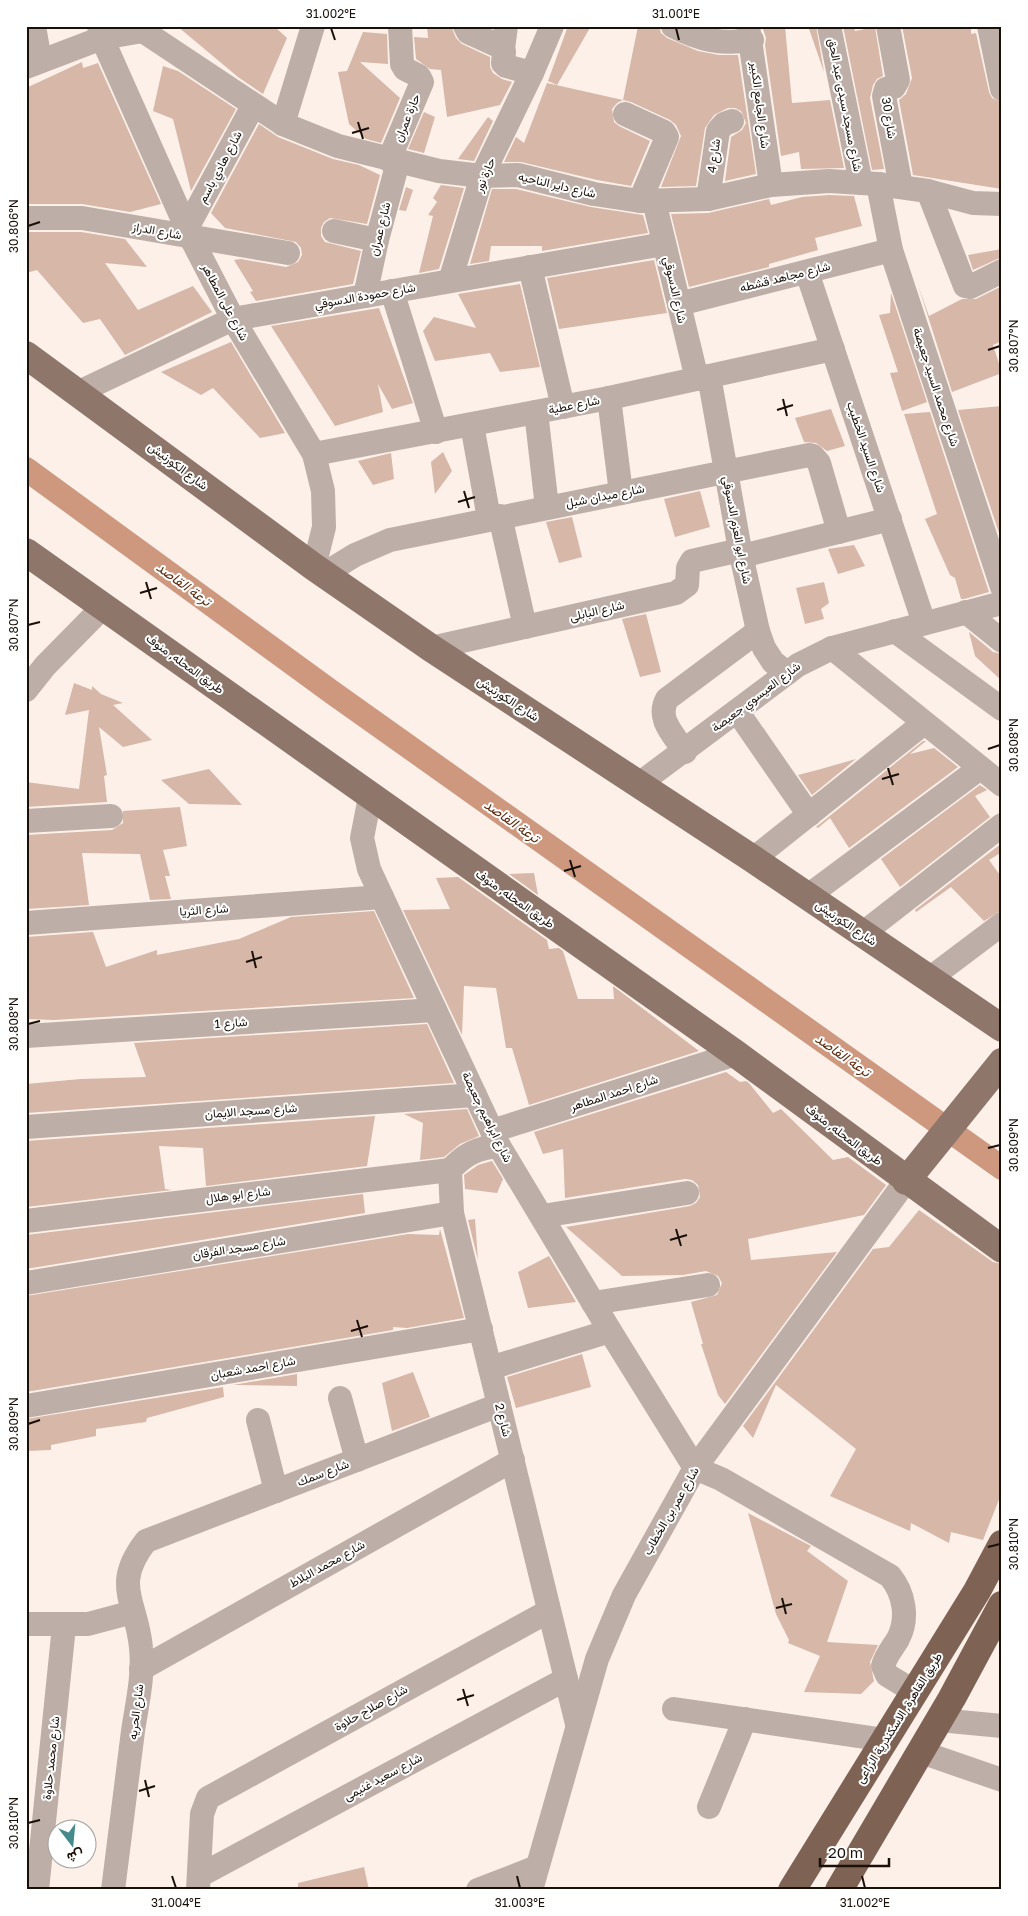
<svg xmlns="http://www.w3.org/2000/svg" width="1028" height="1916" font-family="'Golos Text',Vazirmatn,sans-serif">
<style>
.lines{fill:none;stroke-linecap:round;stroke-linejoin:round}
.canal{stroke:#cd987e;stroke-width:24}
.building{fill:#d6b7a8}
.minor{stroke:#bdafa8;stroke-width:24}
.major{stroke:#8f766a;stroke-width:28}
.highway{stroke:#7e6254;stroke-width:28}
.ticks{fill:none;stroke:#1a100a;stroke-width:2}
.labels{text-anchor:middle;stroke-width:4;stroke-linejoin:round;paint-order:stroke}
.street-label{font-size:12px;fill:#1a100a;stroke:#fff}
.water-label{font-size:14px;font-style:italic;fill:#5d2b0e;stroke:#fff}
.neatline{fill:none;stroke:#1a100a;stroke-width:2}
.ticks-label{font-size:12px;text-anchor:middle;fill:#1a100a}
</style>
<rect width="100%" height="100%" fill="#fdf0e9"/>
<g class="lines">
<path class="canal" d="M26,469L333,693L1002,1168"/>
</g>
<g class="building">
<path d="M177,26H274L287,38L263,94L238,77Z"/>
<path d="M427,26H451L456,38L462,44L490,57V67L493,73L502,79L512,82L500,105L447,117L441,70L430,69L416,59L414,37L428,38Z"/>
<path d="M568,26H591L557,85L548,81Z"/>
<path d="M638,26H659L661,33L667,38L698,51L719,55H738L756,174L725,181L731,137L742,130L746,123L741,111L735,108H728L714,115L705,128L696,186L661,187L681,136L676,125L670,120L631,102L623,100Z"/>
<path d="M762,26H785L792,103L830,100L844,168L801,169L799,152L781,156L765,45L766,38Z"/>
<path d="M808,26H816L824,72Z"/>
<path d="M843,26H854L855,31L875,27L883,76L877,79L873,85L870,98L884,169L872,170Z"/>
<path d="M902,26H971V34L976,33L989,92L992,98L1002,102V189L913,175L899,100L906,94L912,78Z"/>
<path d="M363,32L387,34L388,64L360,62L400,98L381,143L366,139L349,124L338,72L347,71Z"/>
<path d="M82,62L83,68L98,63L161,204L130,212L82,204H26V88Z"/>
<path d="M163,66L178,71L236,109L191,191L173,119L153,111Z"/>
<path d="M547,83L623,100L617,103L612,109L614,122L619,126L650,141L631,186L597,180L521,162H504L516,137L524,143Z"/>
<path d="M424,112L435,117L424,153L408,149Z"/>
<path d="M488,117L493,121L474,161L458,159Z"/>
<path d="M259,124L278,137L333,159L359,165L380,175L367,224L330,218L324,222L321,228V236L325,242L361,251L353,284L256,301L250,292L253,291L234,260L241,259L286,267L298,262L302,255L301,248L296,242L225,228L211,213Z"/>
<path d="M441,185L464,188L439,269L419,273L433,216L428,215L437,202L433,198Z"/>
<path d="M406,187L413,190L406,211L399,210Z"/>
<path d="M492,189H516L591,207L643,215L648,233L542,251V246H491L489,261L470,264Z"/>
<path d="M829,195L854,196L862,226L815,238L818,250L769,264V267L689,287L671,214L708,213L769,199L771,205L802,197Z"/>
<path d="M26,232H81L125,239L147,267L105,263L138,310L193,286L212,312L125,355L100,319L83,323L37,270L26,273Z"/>
<path d="M1002,249V257L973,270L968,255Z"/>
<path d="M654,260L667,313L559,329L547,278Z"/>
<path d="M520,284L540,367L500,372L490,353L435,361L423,331L434,317L476,328L458,294Z"/>
<path d="M918,285L929,316L962,299H976L1002,286V341L993,345L1002,373L952,392Z"/>
<path d="M891,293L927,402L902,411L890,373L898,372L879,315L890,313Z"/>
<path d="M379,308L413,403L392,409L378,384L383,412L335,426L271,326Z"/>
<path d="M231,342L285,433L260,438L213,388L201,395L161,372Z"/>
<path d="M1002,406V542L958,410Z"/>
<path d="M831,409L845,446L827,451L816,443L804,442L795,418Z"/>
<path d="M930,412L989,592L964,599H961L955,578L950,575L925,519L937,514L904,414Z"/>
<path d="M443,452L452,471L435,494L431,462Z"/>
<path d="M391,453L394,479L373,485L358,461Z"/>
<path d="M700,491L710,527L675,537L664,499Z"/>
<path d="M572,517L582,557L559,563L546,522Z"/>
<path d="M854,545L865,566L838,574L828,549Z"/>
<path d="M824,582L829,603L821,609L824,619L805,624L796,588Z"/>
<path d="M646,614L661,672L640,677L622,619Z"/>
<path d="M969,632L993,652L1002,654V681L975,656Z"/>
<path d="M74,683L92,690V686L101,694L123,703L113,705L152,740L123,747L99,727L107,775L104,776L107,802L26,807V782L79,789L89,710L65,715Z"/>
<path d="M923,741H926L910,754L934,748L958,767L849,848L830,818L818,828L816,827Z"/>
<path d="M856,759L812,795L798,775L821,769Z"/>
<path d="M209,769L242,805L189,804L161,780Z"/>
<path d="M980,785L987,790L975,796L990,817L900,887L881,859Z"/>
<path d="M180,807L187,846L163,850L170,876H165L171,899L150,900L140,854L82,853L89,905L26,909V835L112,830L123,823V811Z"/>
<path d="M1002,843V852L989,860L1002,878V910L984,921L951,887L916,912L915,910Z"/>
<path d="M534,873L538,895L509,874Z"/>
<path d="M458,877L547,940L549,949L559,948L563,951L578,999H614L613,986L699,1051L529,1105L512,1048H506L496,988L464,986L462,1035L403,910L450,909L436,878Z"/>
<path d="M374,911L414,998L54,1020L26,1019V937L93,932L106,967L157,950V955L239,939L291,917Z"/>
<path d="M427,1024L454,1083L26,1113V1084L81,1079L146,1077L134,1043Z"/>
<path d="M726,1072L740,1082L746,1081L749,1083L773,1113L781,1109L833,1160L848,1157L886,1185L864,1215L748,1239L751,1260L837,1252L725,1404L718,1395L701,1344H703L691,1302L717,1295L722,1283L718,1276L706,1271L683,1275L622,1276L566,1227L690,1206L696,1203L700,1197L698,1185L692,1180L685,1179L565,1198L563,1149L543,1154L534,1132Z"/>
<path d="M467,1109L479,1136L460,1144L444,1157L420,1160L423,1123L404,1114Z"/>
<path d="M375,1116L367,1166L206,1186L203,1148L159,1146L165,1189L172,1190L26,1207V1141Z"/>
<path d="M492,1161L503,1179L497,1193L465,1189L464,1175L478,1165Z"/>
<path d="M363,1194L365,1213L26,1269V1235Z"/>
<path d="M919,1210L993,1262L1002,1264V1492L983,1540L951,1532L949,1543L911,1523L910,1531L830,1496L856,1449L776,1385L753,1438L743,1426L873,1249L889,1247Z"/>
<path d="M475,1219L478,1260L468,1220Z"/>
<path d="M440,1229L464,1318L407,1328L393,1327V1330L26,1392V1296L408,1234L439,1235Z"/>
<path d="M549,1256L576,1302L528,1308L518,1272Z"/>
<path d="M582,1354L591,1387L516,1408L507,1377Z"/>
<path d="M413,1372L430,1417L392,1431L382,1383Z"/>
<path d="M297,1374V1386L233,1385Z"/>
<path d="M223,1387L224,1397L147,1418L146,1422L96,1429V1436L51,1445V1450L26,1451V1419Z"/>
<path d="M748,1513L811,1546L807,1551L848,1581L827,1642L878,1645L870,1662L874,1681L861,1694L804,1692L820,1656L788,1643L789,1640L776,1614Z"/>
<path d="M364,1867L369,1890H298V1883Z"/>
</g>
<g class="lines">
<g class="minor">
<path d="M34,26L40,61"/>
<path d="M99,26L102,38L190,236L233,319L314,454L323,491L324,527L314,567"/>
<path d="M465,26L468,32L501,47L504,52L503,63L506,66L532,73"/>
<path d="M673,26C700,40 722,45 752,40"/>
<path d="M748,26L771,185"/>
<path d="M829,26L861,183"/>
<path d="M888,26L898,80L894,87L886,89L884,96L901,187"/>
<path d="M989,26L1002,89"/>
<path d="M143,31L283,124L338,146L439,171L482,176L518,175L594,194L640,201L708,199L771,185L829,181L878,184L928,191L973,203L1002,204"/>
<path d="M503,49L506,26"/>
<path d="M26,67L102,38L143,31L149,26"/>
<path d="M625,114L664,132L667,137L640,201"/>
<path d="M283,124L313,26"/>
<path d="M389,160L422,82L419,76L405,69L402,64L400,26"/>
<path d="M878,184L891,250L1002,587"/>
<path d="M928,191L965,286L970,287L1002,271"/>
<path d="M708,199L718,131L724,124L732,121"/>
<path d="M654,201L697,379"/>
<path d="M26,218H82L288,253"/>
<path d="M187,228L253,106"/>
<path d="M334,231L377,240"/>
<path d="M530,267L563,407"/>
<path d="M807,272L924,623"/>
<path d="M450,281L482,176L532,73L552,26"/>
<path d="M392,291L436,432"/>
<path d="M365,296L377,240L398,162"/>
<path d="M679,304L891,250"/>
<path d="M709,376L740,550L758,631L764,648L773,662L787,673"/>
<path d="M79,392L233,319L664,244"/>
<path d="M609,398L621,493"/>
<path d="M536,412L547,507"/>
<path d="M472,425L489,518"/>
<path d="M314,454L609,398L833,349"/>
<path d="M500,516L525,627"/>
<path d="M742,556L890,519"/>
<path d="M324,574L355,555L390,540L809,455L813,456L819,463L839,532"/>
<path d="M966,612L1002,641"/>
<path d="M895,631L1002,709"/>
<path d="M431,648L676,593L687,585L688,568L692,561L740,550"/>
<path d="M832,648L1002,785"/>
<path d="M26,690L45,666L104,606"/>
<path d="M737,711L809,815"/>
<path d="M685,752C674,735 656,719 667,699L758,631"/>
<path d="M639,784L798,665L832,648L1002,603"/>
<path d="M370,797L362,838L369,869L382,897L499,1146L610,1331L695,1468L721,1479L890,1576C904,1593 909,1618 898,1639C892,1649 886,1655 883,1666L887,1675L915,1692"/>
<path d="M26,821L111,816"/>
<path d="M753,859L924,723"/>
<path d="M808,896L980,768"/>
<path d="M26,923L382,897"/>
<path d="M862,934L1002,825"/>
<path d="M929,979L1002,924"/>
<path d="M26,1036L435,1010"/>
<path d="M26,1127L475,1095"/>
<path d="M492,1131L736,1054"/>
<path d="M499,1146C477,1148 465,1154 450,1170L452,1213L577,1724"/>
<path d="M542,1216L687,1193"/>
<path d="M26,1221L450,1170"/>
<path d="M26,1283L452,1213"/>
<path d="M593,1303L708,1285"/>
<path d="M490,1368L610,1331"/>
<path d="M340,1398L357,1460"/>
<path d="M26,1406L481,1329"/>
<path d="M258,1420L276,1491"/>
<path d="M26,1624H88L133,1612"/>
<path d="M141,1669L513,1460"/>
<path d="M674,1709L885,1740"/>
<path d="M939,1720L1002,1726"/>
<path d="M921,1752L1002,1780"/>
<path d="M709,1807L745,1719"/>
<path d="M199,1876L566,1679"/>
<path d="M37,1890L64,1626"/>
<path d="M113,1890C120,1837 126,1784 133,1731C137,1704 144,1675 141,1648C137,1601 111,1586 146,1541L499,1405"/>
<path d="M198,1890L202,1814L208,1798L549,1611"/>
<path d="M478,1890L537,1867"/>
<path d="M531,1890L597,1659L624,1595L695,1468L906,1181"/>
</g>
<g class="major">
<path d="M26,355L314,567L431,648L753,859L1002,1028"/>
<path d="M26,552L736,1054L1002,1249"/>
<path d="M906,1181L1002,1062"/>
</g>
<g class="highway">
<path d="M792,1890L977,1591L1002,1544"/>
<path d="M839,1890L952,1698L1002,1605"/>
</g>
</g>
<path class="ticks" d="M331,28L335,40M676,28L679,40M358,122L363,139M352,133L369,128M28,226L40,222M988,350L1000,346M783,399L787,416M777,410L793,405M464,491L469,508M458,502L475,497M146,582L151,599M140,593L157,588M28,625L40,622M988,749L1000,745M888,768L893,785M882,779L899,774M570,860L575,877M564,871L581,866M252,951L256,968M246,962L262,957M28,1024L40,1021M988,1148L1000,1145M676,1229L681,1246M670,1240L687,1235M357,1320L362,1337M351,1331L368,1326M28,1424L40,1420M988,1547L1000,1544M782,1598L786,1614M776,1608L792,1604M463,1689L468,1706M457,1700L474,1695M145,1780L149,1797M139,1791L155,1786M28,1823L40,1820M172,1876L176,1888M517,1876L520,1888M862,1876L865,1888"/>
<g class="labels">
<g class="street-label">
<text transform="translate(760 105) rotate(83)" y="4">شارع الجامع الكبير</text>
<text transform="translate(845 105) rotate(79)" y="4">شارع مسجد سيدى عبد الحق</text>
<text transform="translate(407 118) rotate(-68)" y="4">حارة عمران</text>
<text transform="translate(889 118) rotate(81)" y="4">شارع 30</text>
<text transform="translate(714 156) rotate(-82)" y="4">شارع 4</text>
<text transform="translate(220 167) rotate(-62)" y="4">شارع هادي باسم</text>
<text transform="translate(485 175) rotate(-68)" y="4">حارة نور</text>
<text transform="translate(557 185) rotate(13)" y="4">شارع داير الناحيه</text>
<text transform="translate(380 229) rotate(-76)" y="4">شارع عمران</text>
<text transform="translate(157 231) rotate(10)" y="4">شارع الدراز</text>
<text transform="translate(785 277) rotate(-14)" y="4">شارع مجاهد قشطه</text>
<text transform="translate(675 290) rotate(77)" y="4">شارع الدسوقي</text>
<text transform="translate(365 296) rotate(-10)" y="4">شارع حمودة الدسوقي</text>
<text transform="translate(225 302) rotate(62)" y="4">شارع على المطاهر</text>
<text transform="translate(936 387) rotate(72)" y="4">شارع محمد السيد جعيصة</text>
<text transform="translate(574 405) rotate(-11)" y="4">شارع عطية</text>
<text transform="translate(866 447) rotate(71)" y="4">شارع السيد الخطيب</text>
<text transform="translate(178 466) rotate(37)" y="4">شارع الكورنيش</text>
<text transform="translate(605 496) rotate(-11)" y="4">شارع ميدان شبل</text>
<text transform="translate(737 530) rotate(79)" y="4">شارع ابو العزم الدسوقي</text>
<text transform="translate(597 611) rotate(-13)" y="4">شارع البابلى</text>
<text transform="translate(185 664) rotate(36)" y="4">طريق المحله, منوف</text>
<text transform="translate(756 697) rotate(-37)" y="4">شارع العيسوي جعيصة</text>
<text transform="translate(508 699) rotate(33)" y="4">شارع الكورنيش</text>
<text transform="translate(515 899) rotate(35)" y="4">طريق المحله, منوف</text>
<text transform="translate(204 910) rotate(-4)" y="4">شارع الثريا</text>
<text transform="translate(846 923) rotate(34)" y="4">شارع الكورنيش</text>
<text transform="translate(231 1023) rotate(-4)" y="4">شارع 1</text>
<text transform="translate(614 1093) rotate(-18)" y="4">شارع احمد المطاهر</text>
<text transform="translate(251 1111) rotate(-4)" y="4">شارع مسجد الايمان</text>
<text transform="translate(487 1117) rotate(64)" y="4">شارع ابراهيم جعيصة</text>
<text transform="translate(844 1135) rotate(37)" y="4">طريق المحله, منوف</text>
<text transform="translate(238 1195) rotate(-7)" y="4">شارع ابو هلال</text>
<text transform="translate(239 1248) rotate(-9)" y="4">شارع مسجد الفرقان</text>
<text transform="translate(253 1368) rotate(-10)" y="4">شارع احمد شعبان</text>
<text transform="translate(503 1420) rotate(76)" y="4">شارع 2</text>
<text transform="translate(323 1473) rotate(-21)" y="4">شارع سمك</text>
<text transform="translate(671 1511) rotate(-60)" y="4">شارع عمر بن الخطاب</text>
<text transform="translate(327 1564) rotate(-29)" y="4">شارع محمد البلاط</text>
<text transform="translate(371 1708) rotate(-29)" y="4">شارع صلاح حلاوة</text>
<text transform="translate(136 1712) rotate(-83)" y="4">شارع الحريه</text>
<text transform="translate(899 1718) rotate(-58)" y="4">طريق القاهرة, الاسكندرية الزراعى</text>
<text transform="translate(51 1758) rotate(-84)" y="4">شارع محمد حلاوة</text>
<text transform="translate(383 1777) rotate(-28)" y="4">شارع سعيد غنيمى</text>
</g>
<g class="water-label">
<text transform="translate(184 584) rotate(36)" y="5">ترعة القاصد</text>
<text transform="translate(512 821) rotate(35)" y="5">ترعة القاصد</text>
<text transform="translate(843 1055) rotate(35)" y="5">ترعة القاصد</text>
</g>
</g>
<rect width="1028" height="1916" fill="none" stroke="#ffffff" stroke-width="55"/>
<g transform="translate(72 1844) rotate(164)"><circle r="24" fill="#ffffff" stroke="#a39f9d"/>
<path d="M0-4L9 19L0 12L-9 19Z" fill="#438b8d"/>
<text y="-8" font-size="14" font-weight="bold" text-anchor="middle" fill="#1a100a">ش</text>
</g>
<path d="M820 1858v8h69v-8" fill="none" stroke="#1a100a" stroke-width="2.5"/>
<text x="828" y="1858" font-size="15" fill="#1a100a" stroke="#ffffff" stroke-width="4" paint-order="stroke">20 m</text>
<rect x="28" y="28" width="972" height="1860" class="neatline"/>
<g class="ticks-label">
<text x="331" y="18">31.002°E</text>
<text x="676" y="18">31.001°E</text>
<text transform="translate(14 226) rotate(-90)" y="4">30.806°N</text>
<text transform="translate(1014 346) rotate(-90)" y="4">30.807°N</text>
<text transform="translate(14 625) rotate(-90)" y="4">30.807°N</text>
<text transform="translate(1014 745) rotate(-90)" y="4">30.808°N</text>
<text transform="translate(14 1024) rotate(-90)" y="4">30.808°N</text>
<text transform="translate(1014 1145) rotate(-90)" y="4">30.809°N</text>
<text transform="translate(14 1424) rotate(-90)" y="4">30.809°N</text>
<text transform="translate(1014 1544) rotate(-90)" y="4">30.810°N</text>
<text transform="translate(14 1823) rotate(-90)" y="4">30.810°N</text>
<text x="176" y="1907">31.004°E</text>
<text x="520" y="1907">31.003°E</text>
<text x="865" y="1907">31.002°E</text>
</g>
</svg>
